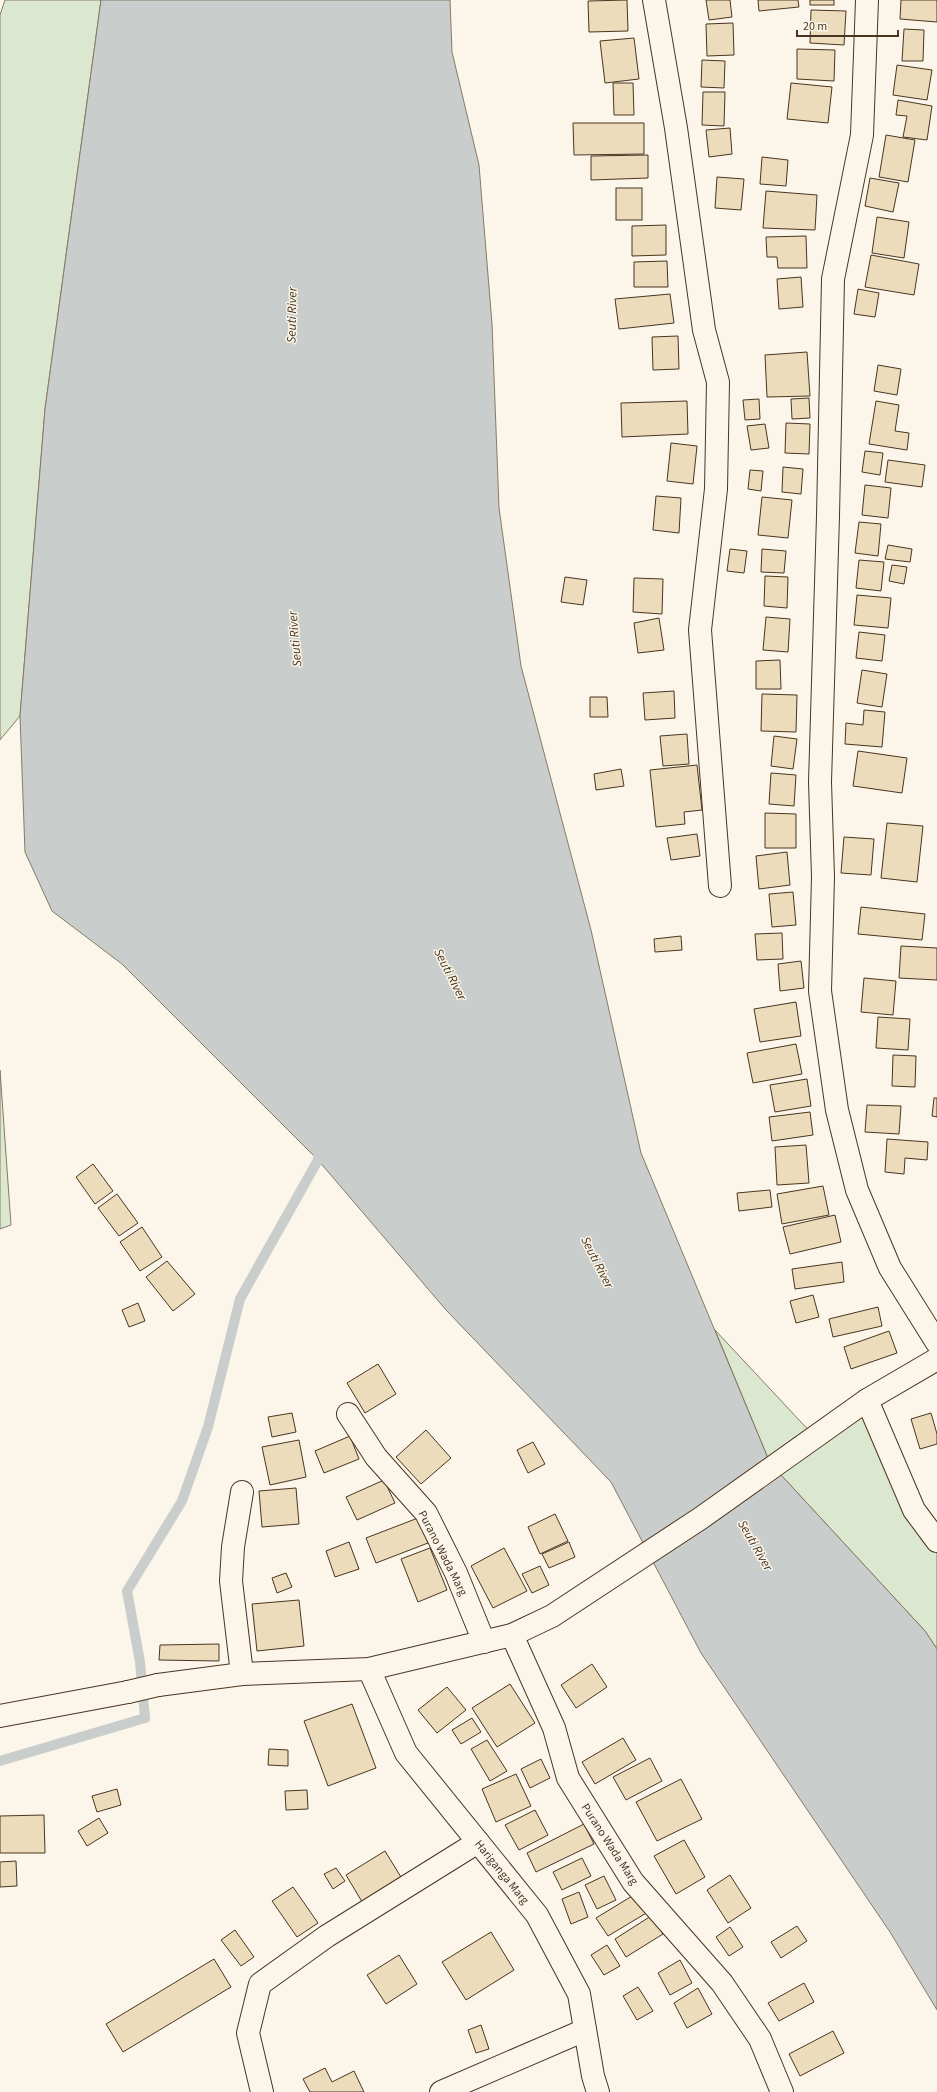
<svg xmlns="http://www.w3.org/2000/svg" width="937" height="2092" font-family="'Source Sans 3',sans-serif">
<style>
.green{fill:#dce7d0;stroke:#887966}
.water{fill:#c9cecd;stroke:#887966}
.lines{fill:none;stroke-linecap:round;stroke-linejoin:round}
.stream{stroke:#c9cecd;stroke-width:10}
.building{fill:#ecdcbc;stroke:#4a3520}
.minor-casing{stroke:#4a3520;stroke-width:24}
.tertiary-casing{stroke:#4a3520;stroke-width:24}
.minor{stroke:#fbf6e9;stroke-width:22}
.tertiary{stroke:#fbf6e9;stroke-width:22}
.labels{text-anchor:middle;stroke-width:3;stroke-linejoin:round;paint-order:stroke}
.street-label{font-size:12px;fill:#4a3520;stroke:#fbf6e9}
.water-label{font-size:13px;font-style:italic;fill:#4a3520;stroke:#fbf6e9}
</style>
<rect width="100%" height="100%" fill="#fbf6e9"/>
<g class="green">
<path d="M5,0H101L45,409L20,716L0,740V15Z"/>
<path d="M0,1070L11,1225L0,1229Z"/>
<path d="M715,1330L814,1436L867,1400L937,1541V1649L925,1631L770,1463Z"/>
</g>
<path class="water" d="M101,0H450L452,52L479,165L492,324L499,508L521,666L591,930L641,1153L770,1463L925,1631L937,1649V2010L890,1932L701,1653L611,1482L446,1310L318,1160L122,964L52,911L25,852L20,716L45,409Z"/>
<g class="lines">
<path class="stream" d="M0,1761L145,1718L140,1662L127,1591L182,1501L208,1427L240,1299L318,1160V1148"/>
</g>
<g class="building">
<path d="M627,0L628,31L589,32L588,1Z"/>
<path d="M706,0H730L732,17L709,20Z"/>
<path d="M758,0H798L799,7L759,11Z"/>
<rect x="810" y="0" width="24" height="5"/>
<path d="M901,0H937V22L900,19Z"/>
<path d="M811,10L846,11L844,45L810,43Z"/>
<path d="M733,23L734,55L707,56L706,24Z"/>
<path d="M904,29L924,30L923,61H902Z"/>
<path d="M634,38L639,79L605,83L600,41Z"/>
<path d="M797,49L835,50L834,81L797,79Z"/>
<path d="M702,60L725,61L724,88L701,87Z"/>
<path d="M897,65L932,70L927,100L893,95Z"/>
<path d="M613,83H633L634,115H614Z"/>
<path d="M791,83L832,87L828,123L787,119Z"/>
<path d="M703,92H725L724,126L702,125Z"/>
<path d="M898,100L932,106L927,140L903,137L907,116L896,115Z"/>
<path d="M573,123H644V154L574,155Z"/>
<path d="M730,128L732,154L709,157L706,130Z"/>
<path d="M886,135L915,140L908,182L879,177Z"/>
<path d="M648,155V178L591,180V156Z"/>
<path d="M762,157L788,160L786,186L760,184Z"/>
<path d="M717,177L744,179L741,210L715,208Z"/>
<path d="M870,178L899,183L893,212L865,206Z"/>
<rect x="616" y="188" width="26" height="32"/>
<path d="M766,191L817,195L815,230L763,228Z"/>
<path d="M877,217L909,222L904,258L872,253Z"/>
<path d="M666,225V255L632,256V226Z"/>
<path d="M806,236L807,268H778L777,257H767L766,237Z"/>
<path d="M871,255L919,264L914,295L865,287Z"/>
<path d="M667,261L668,287H634V262Z"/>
<path d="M801,277L803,307L779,309L777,279Z"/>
<path d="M858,289L879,293L875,317L854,314Z"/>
<path d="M670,294L674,323L619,329L615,299Z"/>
<path d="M678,336L679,369L653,370L652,337Z"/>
<path d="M807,352L810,396L767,397L765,355Z"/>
<path d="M878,365L901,369L897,395L874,391Z"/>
<path d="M809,398L810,418L792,419L791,399Z"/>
<path d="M759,399L760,419L745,420L743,400Z"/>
<path d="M687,401L688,434L622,437L621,403Z"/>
<path d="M876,401L899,405L895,431L909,433L907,450L869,444Z"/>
<path d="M786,423L810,424L809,454L785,453Z"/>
<path d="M765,424L769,448L751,450L747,426Z"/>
<path d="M671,443L697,446L693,484L667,481Z"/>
<path d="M865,451L883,453L880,475L862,472Z"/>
<path d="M888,460L925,465L922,487L885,482Z"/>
<path d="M783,467L803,469L801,494L782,492Z"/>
<path d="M750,470L763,471L761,491L748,489Z"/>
<path d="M865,485L891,488L888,518L862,515Z"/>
<path d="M656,496L681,498L679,533L653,530Z"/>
<path d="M762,497L792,500L788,538L758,535Z"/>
<path d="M859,522L881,524L878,556L855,553Z"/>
<path d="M888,545L912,549L910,562L885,559Z"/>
<path d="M730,549L747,551L744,573L727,571Z"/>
<path d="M762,549L786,551L784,573L761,572Z"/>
<path d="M859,560L884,562L881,591L856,588Z"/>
<path d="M892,565L907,567L904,584L889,581Z"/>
<path d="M765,576L788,577L787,608L764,606Z"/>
<path d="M565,577L587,580L583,605L561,602Z"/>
<path d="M634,578L663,579L662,614L633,612Z"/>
<path d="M857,595L891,598L888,628L854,625Z"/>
<path d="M766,617L790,619L788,652L763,650Z"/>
<path d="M659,618L664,650L638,653L634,623Z"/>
<path d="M859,632L885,635L882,661L856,658Z"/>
<path d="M780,660L781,689H756V661Z"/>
<path d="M862,670L887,674L882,707L857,703Z"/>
<path d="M674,691L675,718L645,720L643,693Z"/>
<path d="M762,694L797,695L796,732L761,731Z"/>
<path d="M590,697H607L608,717H590Z"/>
<path d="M864,710L885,712L882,747L845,744L846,723L863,725Z"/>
<path d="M687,734L689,764L663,766L660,736Z"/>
<path d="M774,736L797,739L793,769L771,766Z"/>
<path d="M858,751L907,758L902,793L853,786Z"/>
<path d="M697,765L702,810L684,812L685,824L656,827L650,770Z"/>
<path d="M621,769L624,786L596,790L594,774Z"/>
<path d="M771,773L796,775L794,806L769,804Z"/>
<path d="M765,813L796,814V848H765Z"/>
<path d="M887,823L923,826L917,882L881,878Z"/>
<path d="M697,834L700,856L671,860L667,838Z"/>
<path d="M844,837L874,839L871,875L841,873Z"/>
<path d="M787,852L790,885L759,889L756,856Z"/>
<path d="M793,892L796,925L772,927L769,894Z"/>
<path d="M861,907L925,914L922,940L858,934Z"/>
<path d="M782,933L783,959L757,960L755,934Z"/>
<path d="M681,936L682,950L655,952L654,939Z"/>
<path d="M901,946L937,948V980L899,978Z"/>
<path d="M801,961L804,988L780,991L778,964Z"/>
<path d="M864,978L896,981L893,1015L861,1012Z"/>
<path d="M796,1002L801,1036L760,1042L754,1009Z"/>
<path d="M878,1017L910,1019L908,1050L876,1048Z"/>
<path d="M796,1044L802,1074L753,1083L747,1053Z"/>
<path d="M893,1055L916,1056L915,1087L892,1086Z"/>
<path d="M807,1079L811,1106L775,1112L770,1085Z"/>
<path d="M934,1098H937V1117L932,1116Z"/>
<path d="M867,1105L901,1106L899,1134L865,1132Z"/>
<path d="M810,1112L813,1135L772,1141L769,1117Z"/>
<path d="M887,1139L928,1142L927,1160L905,1158L904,1174L885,1172Z"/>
<path d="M806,1145L809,1183L777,1185L775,1147Z"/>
<path d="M93,1164L113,1191L95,1204L76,1177Z"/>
<path d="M823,1186L829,1215L782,1224L777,1194Z"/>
<path d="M770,1190L772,1207L739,1211L737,1193Z"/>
<path d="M117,1194L138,1223L119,1236L98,1208Z"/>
<path d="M835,1215L841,1242L790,1254L783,1227Z"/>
<path d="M142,1227L162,1257L140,1271L120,1242Z"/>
<path d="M167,1261L195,1294L173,1311L146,1277Z"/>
<path d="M842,1262L844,1282L795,1289L792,1269Z"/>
<path d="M813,1295L819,1317L796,1323L790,1301Z"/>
<path d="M138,1303L145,1321L129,1327L122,1310Z"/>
<path d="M878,1307L882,1326L833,1337L829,1319Z"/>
<path d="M889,1331L897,1353L851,1369L844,1347Z"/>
<path d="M378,1364L396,1394L365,1413L347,1383Z"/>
<path d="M292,1413L296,1432L272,1437L268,1417Z"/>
<path d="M931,1413L937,1434V1444L920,1449L911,1419Z"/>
<path d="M426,1430L451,1458L421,1484L396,1457Z"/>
<path d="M350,1436L359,1459L324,1473L315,1451Z"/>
<path d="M299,1440L306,1477L270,1485L262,1447Z"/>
<path d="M533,1442L545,1464L528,1473L517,1450Z"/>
<path d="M384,1480L395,1503L357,1520L346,1497Z"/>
<path d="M296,1488L299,1524L262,1527L259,1491Z"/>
<path d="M555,1514L568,1541L540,1554L528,1527Z"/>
<path d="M418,1518L428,1543L376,1563L366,1538Z"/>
<path d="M349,1542L359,1569L335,1577L326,1551Z"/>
<path d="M569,1542L575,1557L549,1568L542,1554Z"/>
<path d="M430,1548L447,1590L418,1602L401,1559Z"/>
<path d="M504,1548L527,1591L493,1608L471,1566Z"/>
<path d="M540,1566L549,1585L532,1593L522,1574Z"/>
<path d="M286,1573L292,1587L277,1593L272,1578Z"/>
<path d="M299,1600L304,1646L257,1651L252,1604Z"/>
<path d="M219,1644V1661L159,1660L160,1645Z"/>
<path d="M592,1664L607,1687L576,1708L561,1685Z"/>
<path d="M510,1684L535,1723L497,1747L472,1708Z"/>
<path d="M447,1687L466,1710L437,1733L418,1710Z"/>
<path d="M352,1704L376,1768L328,1786L304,1721Z"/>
<path d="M472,1718L481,1732L461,1744L452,1730Z"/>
<path d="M623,1738L636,1760L595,1784L582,1762Z"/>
<path d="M487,1740L507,1771L490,1781L471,1749Z"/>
<path d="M269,1749L288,1750V1766L268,1765Z"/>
<path d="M650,1758L662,1781L626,1800L613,1777Z"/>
<path d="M541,1759L550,1778L530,1788L521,1769Z"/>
<path d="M516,1774L531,1806L496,1822L482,1789Z"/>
<path d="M681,1779L702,1819L657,1841L636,1802Z"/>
<path d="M117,1789L121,1805L97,1812L92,1796Z"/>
<path d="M307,1790L308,1809L286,1810L285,1791Z"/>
<path d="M535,1810L548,1835L519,1850L505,1825Z"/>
<path d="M44,1815L45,1853H0V1816Z"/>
<path d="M99,1818L108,1833L87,1846L78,1831Z"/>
<path d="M584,1824L594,1844L536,1872L527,1853Z"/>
<path d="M684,1840L705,1877L676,1894L654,1856Z"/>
<path d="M385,1851L404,1882L364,1905L346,1875Z"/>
<path d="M582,1858L591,1876L562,1890L553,1872Z"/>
<path d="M16,1861L17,1886L0,1887V1862Z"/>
<path d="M336,1868L345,1881L333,1889L324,1874Z"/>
<path d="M730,1875L751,1908L728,1923L707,1890Z"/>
<path d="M604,1876L616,1900L597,1909L585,1885Z"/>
<path d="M293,1887L318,1923L297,1937L272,1901Z"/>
<path d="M579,1892L588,1917L571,1924L562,1899Z"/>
<path d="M637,1893L648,1912L608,1936L596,1918Z"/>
<path d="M651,1916L663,1934L626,1957L615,1939Z"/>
<path d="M797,1926L807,1941L781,1958L771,1942Z"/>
<path d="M730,1927L743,1947L729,1956L716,1937Z"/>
<path d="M235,1930L254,1957L241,1966L221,1940Z"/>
<path d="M491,1932L514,1970L466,2000L442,1962Z"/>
<path d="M607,1945L620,1966L604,1975L591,1955Z"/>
<path d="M399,1955L417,1984L386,2004L367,1975Z"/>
<path d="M214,1959L231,1987L123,2052L106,2024Z"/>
<path d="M680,1960L692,1983L670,1995L658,1973Z"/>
<path d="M804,1983L814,2002L779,2021L768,2003Z"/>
<path d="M638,1987L653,2011L637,2020L623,1996Z"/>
<path d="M698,1988L712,2014L687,2028L674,2003Z"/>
<path d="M481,2025L489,2049L476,2053L468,2030Z"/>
<path d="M833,2031L844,2053L800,2076L789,2054Z"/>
<path d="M325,2068L332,2082L354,2071L364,2092H310L303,2079Z"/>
</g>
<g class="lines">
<g class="minor-casing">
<g id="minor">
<path d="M654,0L676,128L704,330L718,382L716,489L700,630L720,886"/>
<path d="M867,0L862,135L833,279L828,516L820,782L823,877L820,991L837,1110L857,1190L890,1268L937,1343"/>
<path d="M867,1400L914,1510L937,1541"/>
<path d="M348,1414L376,1457L426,1513L456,1573L484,1642"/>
<path d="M242,1492L233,1547L231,1581L242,1674"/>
<path d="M512,1635L554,1728L568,1778L633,1882L722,1983L760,2039L782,2092"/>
<path d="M369,1669L406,1753L537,1915L579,1994L593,2076L598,2092"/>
<path d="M128,1692L158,1685"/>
<path d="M262,2092L248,2033L260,1984L327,1936L478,1842"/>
<path d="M441,2092L585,2030"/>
</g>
</g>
<g class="tertiary-casing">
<g id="tertiary">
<path d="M158,1685L242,1674L369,1669L512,1635L552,1616L701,1518L867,1400L937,1359"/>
<path d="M0,1716L128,1692"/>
</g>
</g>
<use href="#minor" class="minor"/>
<use href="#tertiary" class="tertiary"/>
</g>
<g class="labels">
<g class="street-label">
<text transform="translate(443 1553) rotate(63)" y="4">Purano Wada Marg</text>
<text transform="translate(610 1844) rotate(57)" y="4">Purano Wada Marg</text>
<text transform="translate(502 1872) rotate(51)" y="4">Hariganga Marg</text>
</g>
<g class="water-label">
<text transform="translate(291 315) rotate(-89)" y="5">Seuti River</text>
<text transform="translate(294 639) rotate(-95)" y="5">Seuti River</text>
<text transform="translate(451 974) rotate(63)" y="5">Seuti River</text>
<text transform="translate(598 1262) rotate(63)" y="5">Seuti River</text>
<text transform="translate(756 1545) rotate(60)" y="5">Seuti River</text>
</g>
</g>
<path d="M797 30v6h101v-6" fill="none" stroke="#4a3520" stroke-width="2"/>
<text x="803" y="30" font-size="12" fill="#4a3520" stroke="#fbf6e9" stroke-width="3" paint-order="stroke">20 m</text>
</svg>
